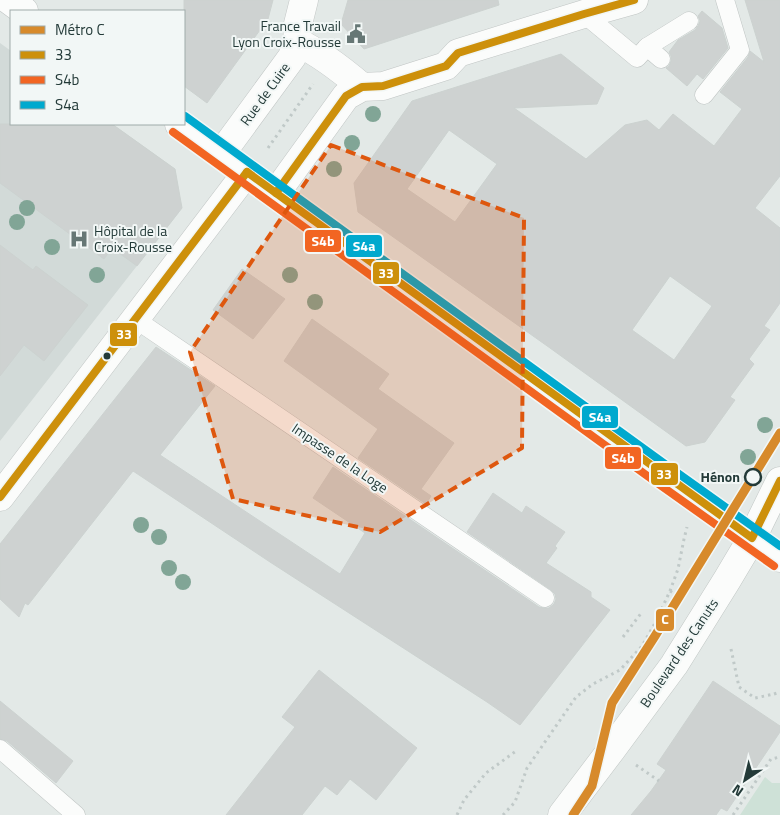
<svg xmlns="http://www.w3.org/2000/svg" width="780" height="815" font-family="'Titillium Web',sans-serif">
<style>
.built{fill:#d2dad8}
.green{fill:#cee1d7}
.building{fill:#ced2d1;stroke:#ccd2d0;fill-rule:evenodd}
.lines{fill:none;stroke-linecap:round;stroke-linejoin:round}
.service-casing{stroke:#c0c5c4;stroke-width:19}
.minor-casing{stroke:#c0c5c4;stroke-width:29}
.tertiary-casing{stroke:#c0c5c4;stroke-width:29}
.secondary-casing{stroke:#c0c6c4;stroke-width:29}
.path{stroke:#c0c9c8;stroke-width:3;stroke-dasharray:2.5 4;stroke-linecap:butt}
.service{stroke:#fbfcfb;stroke-width:18}
.minor{stroke:#fbfcfb;stroke-width:28}
.tertiary{stroke:#fbfcfb;stroke-width:28}
.secondary{stroke:#fbfcfb;stroke-width:28}
.bus-1-casing{stroke:#f2f7f6;stroke-width:11}
.bus-2-casing{stroke:#f2f7f6;stroke-width:11}
.bus-3-casing{stroke:#f2f7f6;stroke-width:11}
.bus-1{stroke:#cd900b;stroke-width:8}
.bus-2{stroke:#f26522;stroke-width:8}
.bus-3{stroke:#00a9ce;stroke-width:8}
.metro-1-casing{stroke:#f2f7f6;stroke-width:12}
.metro-1{stroke:#d78a2b;stroke-width:9}
.tree{fill:#81a596}
.marked{fill:#de570e;fill-opacity:0.2;stroke:#de570e;stroke-width:4;stroke-dasharray:10 6;stroke-linejoin:round}
.bus-dot{fill:#233a38;stroke:#f2f7f6;stroke-width:2}
.stop-dot{fill:#f2f7f6;stroke:#233a38;stroke-width:2.5}
.labels{text-anchor:middle;stroke-width:4;stroke-linejoin:round;paint-order:stroke}
.poi-label{font-size:14px;fill:#233a38;stroke:#f2f7f6;text-anchor:end}
.street-label{font-size:14px;fill:#233a38;stroke:#f2f7f6}
.stop-label{font-size:14px;font-weight:bold;fill:#233a38;stroke:#f2f7f6;text-anchor:end}
.line-badge{stroke:#f2f7f6;stroke-width:2}
.badge-label{font-size:14px;text-anchor:middle;font-weight:bold;fill:#fff}
</style>
<rect width="100%" height="100%" fill="#e3e9e7"/>
<path class="built" d="M0,43L11,51V124H112L175,169L180,198L173,208L179,212L0,441Z"/>
<path class="green" d="M765,777L772,783H780V815H740Z"/>
<g class="building">
<path d="M184,0H273L268,19L207,103L184,86Z"/>
<path d="M348,0H498L499,5L364,49L341,24Z"/>
<path d="M745,0H780V176L755,208L780,228V303L764,326L770,330L749,359L754,364L730,397L735,400L705,442L686,446L550,348L358,212L354,183L412,101L561,54L604,88L597,104L514,108L586,159L625,125L647,120L659,130L673,114L714,146L742,109L720,92L748,57L750,51L764,62ZM449,130L497,164L455,222L407,189ZM670,276L712,306L674,360L632,330Z"/>
<path d="M702,11L722,28L728,48L703,79L697,74L687,86L666,68L669,66L671,61V56L669,52L678,40L695,30L698,26L700,21L698,16Z"/>
<path d="M0,124H112L175,169L182,208L137,266L112,248L104,259L0,183Z"/>
<path d="M0,245L33,270L36,266L88,305L44,361L24,345L0,376Z"/>
<path d="M242,269L285,299L253,339L213,310Z"/>
<path d="M312,319L389,374L378,389L454,443L421,489L431,496L426,504L358,458L378,429L284,361Z"/>
<path d="M156,347L215,386L160,455L340,574L365,533L313,498L333,467L539,607L544,608H549L554,604L556,599L555,594L551,590L467,532L493,493L522,513L526,506L565,532L555,546L557,548L546,563L591,592V597L610,610L520,725L487,702L270,562L133,471L28,605L25,603L19,617L0,599V544Z"/>
<path d="M319,670L417,748L376,800L350,779L337,795L325,786L302,815H226L295,727L282,717Z"/>
<path d="M713,681L780,726V732L727,811L721,808L716,815H631L651,791L666,770L657,764Z"/>
<path d="M0,701L73,761L56,783L7,741L0,739Z"/>
</g>
<g class="lines">
<g class="service-casing">
<g id="service">
<path d="M584,14L637,58L647,47L661,59"/>
<path d="M647,47L689,21"/>
<path d="M704,95L740,50L725,0"/>
<path d="M135,319L545,598"/>
<path d="M0,749L76,815"/>
</g>
</g>
<g class="minor-casing">
<g id="minor">
<path d="M297,42C320,53 342,70 362,87"/>
<path d="M221,154L292,57L297,42L298,24L304,0"/>
<path d="M276,193L346,96L362,87L383,86L446,66L458,53L584,14L634,0"/>
<path d="M0,497L247,172"/>
</g>
</g>
<g class="tertiary-casing">
<g id="tertiary">
<path d="M9,0L24,11"/>
<path d="M179,124L659,472L780,558"/>
</g>
</g>
<g class="secondary-casing">
<path id="secondary" d="M562,815L612,749L674,665L727,580L752,538L780,481"/>
</g>
<g class="path">
<path d="M268,148L313,84"/>
<path d="M670,591L682,598"/>
<path d="M623,637L642,612"/>
<path d="M731,649L739,687L755,698L774,694"/>
<path d="M774,694L780,692"/>
<path d="M636,765L659,781"/>
<path d="M457,815L464,800L486,773L516,751"/>
<path d="M503,815L515,802L527,768L576,697L593,684L620,670L642,646L655,623L670,591L678,569L684,539L687,527"/>
<path d="M733,815L771,759L780,757"/>
</g>
<use href="#service" class="service"/>
<use href="#minor" class="minor"/>
<use href="#tertiary" class="tertiary"/>
<use href="#secondary" class="secondary"/>
<g class="bus-1-casing">
<g id="bus-1">
<path d="M247,172L752,538L780,481"/>
<path d="M276,193L346,96L362,87L383,86L446,66L458,53L584,14L634,0"/>
<path d="M0,497L247,172"/>
</g>
</g>
<g class="bus-2-casing">
<path id="bus-2" d="M173,132L653,480L774,566"/>
</g>
<g class="bus-3-casing">
<path id="bus-3" d="M185,116L665,464L780,546"/>
</g>
<use href="#bus-1" class="bus-1"/>
<use href="#bus-2" class="bus-2"/>
<use href="#bus-3" class="bus-3"/>
<g class="metro-1-casing">
<path id="metro-1" d="M573,815L592,786L612,703L655,636L780,433"/>
</g>
<use href="#metro-1" class="metro-1"/>
</g>
<g class="tree">
<circle cx="373" cy="114" r="8"/>
<circle cx="352" cy="143" r="8"/>
<circle cx="334" cy="169" r="8"/>
<circle cx="27" cy="208" r="8"/>
<circle cx="17" cy="222" r="8"/>
<circle cx="52" cy="247" r="8"/>
<circle cx="97" cy="275" r="8"/>
<circle cx="290" cy="275" r="8"/>
<circle cx="315" cy="302" r="8"/>
<circle cx="765" cy="425" r="8"/>
<circle cx="748" cy="457" r="8"/>
<circle cx="141" cy="525" r="8"/>
<circle cx="159" cy="537" r="8"/>
<circle cx="169" cy="568" r="8"/>
<circle cx="183" cy="582" r="8"/>
</g>
<path class="marked" d="M331,145L524,218L522,448L380,532L233,499L190,352Z"/>
<defs>
<g id="civic-bare" transform="scale(1.5)"><path d="M-.6-6.5H3V-4.5H.6V-3L4-1V1h2V6H-6V1h2V-1L-.6-3ZM-1.2 2.5V6h2.4V2.5Z" fill="#667775" stroke="#f2f7f6" stroke-width="2.5" paint-order="stroke"/></g>
<g id="hospital-bare" transform="scale(1.5)"><path d="M-5-5h3v3.5h4V-5h3V5h-3V1.5h-4V5h-3Z" fill="#667775" stroke="#f2f7f6" stroke-width="2.5" paint-order="stroke"/></g>
</defs>
<g fill-rule="evenodd">
<use href="#civic-bare" x="356" y="34"/>
<use href="#hospital-bare" x="79" y="239"/>
</g>
<circle class="bus-dot" cx="107" cy="356" r="4.5"/>
<circle class="stop-dot" cx="753" cy="477" r="8"/>
<g class="labels">
<g class="poi-label">
<text x="341" y="31">France Travail<tspan x="341" dy="16">Lyon Croix-Rousse</tspan></text>
<text x="94" y="236" text-anchor="start">Hôpital de la<tspan x="94" dy="16">Croix-Rousse</tspan></text>
</g>
<g class="street-label">
<text transform="translate(265 94) rotate(-54)" y="5">Rue de Cuire</text>
<text transform="translate(340 458) rotate(34)" y="5">Impasse de la Loge</text>
<text transform="translate(679 653) rotate(-56)" y="5">Boulevard des Canuts</text>
</g>
<g class="stop-label">
<text x="740" y="482">Hénon</text>
</g>
</g>
<g class="line-badge">
<rect x="304" y="229" width="38" height="24" rx="5" fill="#f26522"/>
<rect x="345" y="234" width="38" height="24" rx="5" fill="#00a9ce"/>
<rect x="372" y="261" width="28" height="24" rx="5" fill="#cd900b"/>
<rect x="109" y="322" width="29" height="25" rx="5" fill="#cd900b"/>
<rect x="581" y="405" width="38" height="24" rx="5" fill="#00a9ce"/>
<rect x="604" y="446" width="38" height="24" rx="5" fill="#f26522"/>
<rect x="650" y="462" width="29" height="24" rx="5" fill="#cd900b"/>
<rect x="655" y="608" width="20" height="24" rx="5" fill="#d78a2b"/>
</g>
<g class="badge-label">
<text x="323" y="246">S4b</text>
<text x="364" y="251">S4a</text>
<text x="386" y="278">33</text>
<text x="124" y="339">33</text>
<text x="600" y="422">S4a</text>
<text x="623" y="463">S4b</text>
<text x="664" y="479">33</text>
<text x="665" y="624">C</text>
</g>
<rect x="10" y="10" width="175" height="115" fill="#f2f7f6" stroke="#9fabaa"/>
<rect x="20" y="26" width="25" height="8" fill="#d78a2b" stroke="#9fabaa"/>
<text x="55" y="35" font-size="15" fill="#233a38">Métro C</text>
<rect x="20" y="51" width="25" height="8" fill="#cd900b" stroke="#9fabaa"/>
<text x="55" y="60" font-size="15" fill="#233a38">33</text>
<rect x="20" y="76" width="25" height="8" fill="#f26522" stroke="#9fabaa"/>
<text x="55" y="85" font-size="15" fill="#233a38">S4b</text>
<rect x="20" y="101" width="25" height="8" fill="#00a9ce" stroke="#9fabaa"/>
<text x="55" y="110" font-size="15" fill="#233a38">S4a</text>
<g transform="translate(745 780) rotate(215)" stroke="#f2f7f6" stroke-width="4" paint-order="stroke">
<path d="M0-4L9 19L0 12L-9 19Z" fill="#233a38"/>
<text y="-8" font-size="14" font-weight="bold" text-anchor="middle" fill="#233a38">N</text>
</g>
</svg>
